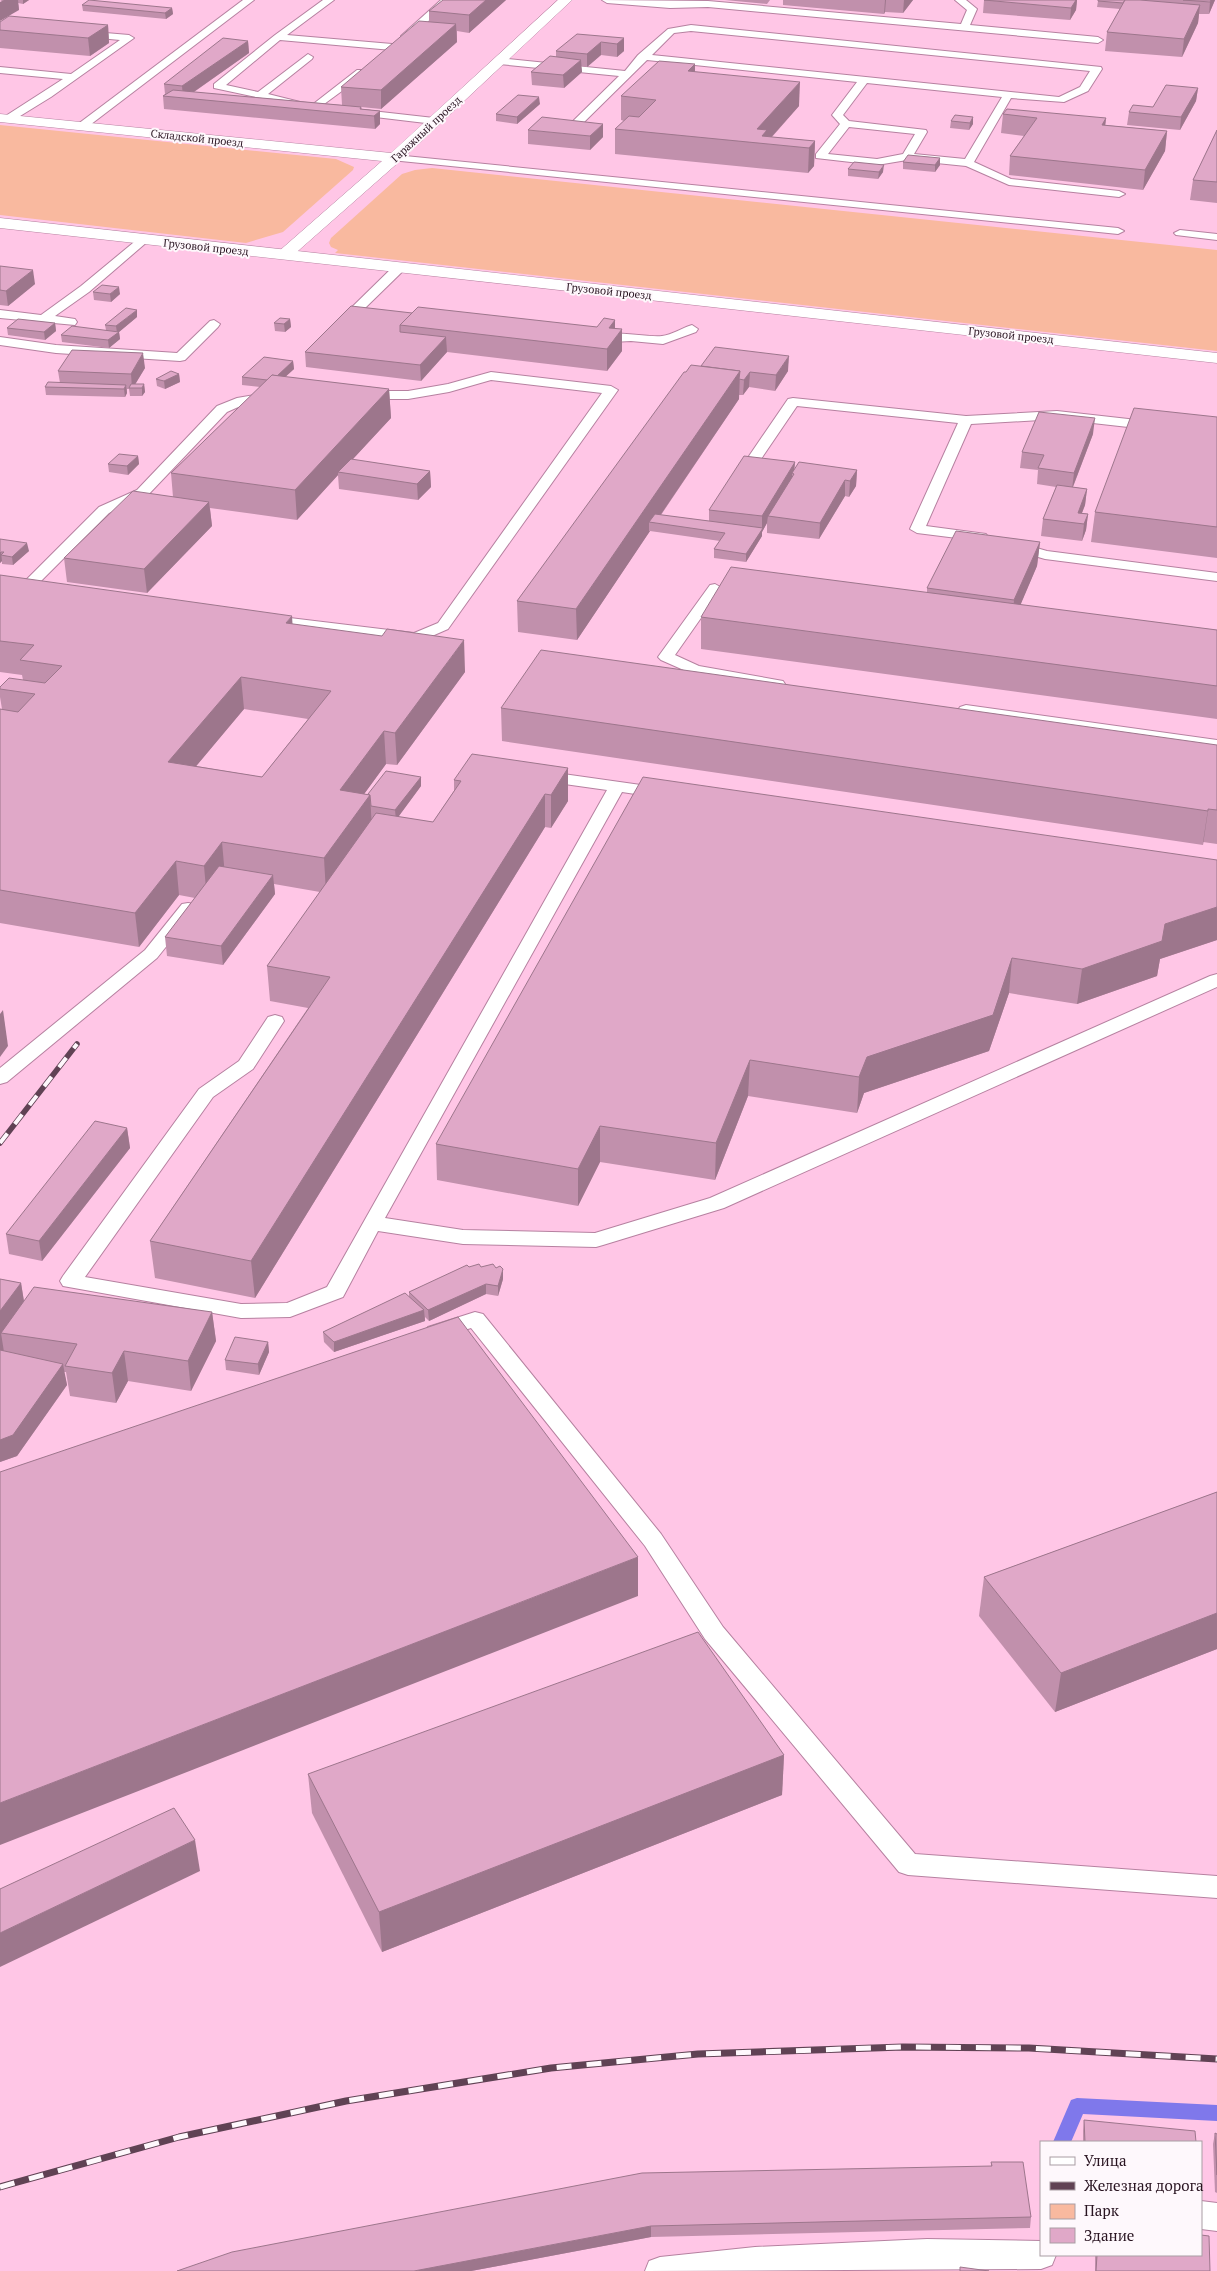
<svg xmlns="http://www.w3.org/2000/svg" width="1217" height="2271" font-family="'PT Serif',serif">
<style>
.green{fill:#f9b99f}
.lines{fill:none;stroke-linecap:round;stroke-linejoin:round}
.stream{fill:#7f78eb;fill-rule:evenodd}
.lane-casing{stroke:#b681a0;stroke-width:2}
.street-casing{stroke:#b681a0;stroke-width:1}
.secondary-casing{stroke:#b681a0;stroke-width:1}
.lane{fill:#fff;fill-rule:evenodd}
.street{fill:#fff;fill-rule:evenodd}
.secondary{fill:#fff;fill-rule:evenodd}
.rail-far1-casing{stroke:#604254;stroke-width:5.5}
.rail-casing{stroke:#604254;stroke-width:7}
.rail-far1{stroke:#fef8fc;stroke-width:4;stroke-dasharray:12;stroke-linecap:butt}
.rail{stroke:#fef8fc;stroke-width:5;stroke-dasharray:15;stroke-linecap:butt}
.wall{fill:#c190ac;fill-rule:evenodd}
.shaded-wall{fill:#9d768c}
.building{fill:#e0a8c8;stroke:#9d768c;fill-rule:evenodd}
.labels{text-anchor:middle;stroke-width:4;stroke-linejoin:round;paint-order:stroke}
.far-street-label{font-size:11px;fill:#291421;stroke:#fef8fc}
</style>
<rect width="100%" height="100%" fill="#ffc6e6"/>
<g class="green">
<path d="M0,125L336,159L354,167L353,170L283,232L246,243L0,215Z"/>
<path d="M432,168L1217,250V351L335,253L338,250L331,247L329,243L331,238L402,174L415,170Z"/>
</g>
<g class="lines">
<path class="stream" d="M1077,2098L1217,2105V2121L1083,2114L1071,2142H1053L1071,2100Z"/>
<g class="lane-casing">
<g id="lane">
<path d="M243,0H254L86,128H78V124Z"/>
<path d="M323,0H334L287,35L392,44L397,47L392,50L280,40L226,85L258,92L308,54L313,57L312,59L268,94L312,105L357,70H365V74L316,110L214,88V84L275,35Z"/>
<path d="M441,0H452L407,40H401V36Z"/>
<path d="M602,0L708,1L961,24L967,10L955,0H966L977,9L970,25L1098,37L1103,40L1098,43L708,7L670,8L607,3Z"/>
<path d="M691,25L1101,67L1102,69L1088,91L1064,102L1011,98L974,162L1011,179L1119,191L1125,194L1119,197L1009,185L966,166L907,160L877,165L816,158V154L840,124L832,115L857,82L647,60L578,128H570V124L619,76L499,64L494,61L499,58L625,71L638,55L668,29ZM691,31L1090,71L1080,87L1059,97L652,55L674,33ZM867,83L1002,97L965,159L914,154L927,132L926,130L849,121L843,115ZM849,127L915,134L903,154L877,159L828,154Z"/>
<path d="M82,31L129,35L134,38L51,97L12,121H4V117L63,79L0,73V67L71,74L120,40L79,36V32Z"/>
<path d="M354,109L434,118L439,121L434,124L350,114L349,112Z"/>
<path d="M395,155L1118,228L1124,231L1118,234L391,160L390,158Z"/>
<path d="M1180,230L1217,234V240L1176,235L1174,233Z"/>
<path d="M143,237L147,238L149,240L147,242L89,292L55,316L75,319L77,322L75,325L0,318V310L41,315L81,286L139,238Z"/>
<path d="M400,263L406,267L404,270L363,310L375,312L377,315L375,318L349,316L347,313L349,310L396,264Z"/>
<path d="M214,320L220,324L218,327L185,360L180,361L56,353L0,345V337L56,345L177,353L210,321Z"/>
<path d="M692,325L698,329L696,332L663,344L631,341L594,343L588,339C599,327 647,338 662,336C672,335 682,328 692,325Z"/>
<path d="M491,372L611,386L618,390L448,629L416,643L260,623L257,620L260,617L265,615L414,633L438,623L602,393L491,380L449,392L408,399H362L355,395L362,391H408L448,384Z"/>
<path d="M273,392L278,393L280,396L278,399L245,404L227,412L147,496L109,513L28,594H18L16,591L18,588L99,507L137,490L217,406L237,398Z"/>
<path d="M793,398L966,416L1057,411L1155,422L1162,426L1155,430L1057,419L971,424L926,526L986,534L988,537L981,541L917,533L910,529L958,423L797,406L759,462H749L747,459L788,399Z"/>
<path d="M1012,541L1047,551L1217,573V581L1045,559L1007,548L1005,545Z"/>
<path d="M715,584L722,588L675,655L699,666L783,681L785,684L783,687L777,689L695,675L661,660L658,657L710,585Z"/>
<path d="M966,705L1217,740V750L960,713L958,710L960,707Z"/>
<path d="M542,771L662,788L668,789L670,793L668,797L662,798L622,792L385,1218L463,1230L595,1233L710,1198L1210,976L1217,974V987L724,1208L603,1245L596,1247L463,1244L378,1231L343,1297L290,1317L241,1318L63,1286L60,1281L63,1276L199,1089L239,1061L268,1017L275,1015L282,1017L284,1021L253,1069L213,1097L85,1277L241,1304L287,1303L327,1287L607,790L536,780L534,776L536,772Z"/>
<path d="M188,903L194,904L197,908L157,958L7,1082L0,1084V1068L145,950L182,904Z"/>
<path d="M475,1312L483,1314L661,1534L723,1627L915,1854L1217,1876V1898L908,1875L899,1872L705,1639L645,1546L471,1328L436,1339L428,1337L425,1332L428,1327Z"/>
<path d="M1201,2201L1217,2203V2231L1201,2229Z"/>
<path d="M927,2239L1041,2241V2255H1056L1052,2265L1041,2269L645,2271L649,2261L660,2257L755,2247Z"/>
</g>
</g>
<g class="street-casing">
<path id="street" d="M558,0H572L400,161L290,258H278L276,255L278,252L382,161L0,122V114L391,153Z"/>
</g>
<g class="secondary-casing">
<path id="secondary" d="M0,218L1217,353V363L0,228Z"/>
</g>
<use href="#lane" class="lane"/>
<use href="#street" class="street"/>
<use href="#secondary" class="secondary"/>
<g class="rail-far1-casing">
<path id="rail-far1" d="M0,1143L77,1044"/>
</g>
<g class="rail-casing">
<path id="rail" d="M0,2187L179,2137L346,2101L551,2068L698,2054L903,2047L1029,2048L1217,2059"/>
</g>
<use href="#rail-far1" class="rail-far1"/>
<use href="#rail" class="rail"/>
</g>
<g class="wall">
<path d="M0,0H29L23,4L18,3L19,10Z"/>
<path d="M443,0H506L469,33L457,31V42L381,109L361,107L362,109L380,111V124L375,129L164,109L163,96L165,94L164,84L248,41L249,53L194,92L342,105L341,87L429,22V11Z"/>
<path d="M725,0H770L767,4Z"/>
<path d="M783,0H913L903,13L885,12L884,14L783,5Z"/>
<path d="M984,0H1077L1076,10L1070,20L983,13Z"/>
<path d="M1143,0H1215L1209,14H1199L1198,23L1182,57L1105,51L1107,32L1120,9L1097,7L1098,1Z"/>
<path d="M82,5L172,8L173,14L166,19L83,11Z"/>
<path d="M0,22L108,25L109,43L90,56L0,48Z"/>
<path d="M624,38V51L617,57L601,55L587,67L581,66L582,72L564,88L532,85L531,72L556,57V51Z"/>
<path d="M695,72L799,106L772,137L815,141L814,166L808,173L615,154V129L624,121L621,120V96Z"/>
<path d="M1198,88L1196,101L1180,130L1127,125L1129,112L1153,107Z"/>
<path d="M540,104L517,124L496,121V114Z"/>
<path d="M1003,114L1106,118L1105,125L1167,131L1165,151L1143,190L1009,175L1010,156L1024,136L1001,133Z"/>
<path d="M973,117V124L969,130L950,128L951,121Z"/>
<path d="M528,130L603,137L590,150L528,144Z"/>
<path d="M1217,130V203L1190,200L1193,180Z"/>
<path d="M940,158V165L935,172L903,169V162Z"/>
<path d="M848,169L883,172L878,179L848,176Z"/>
<path d="M0,266L35,284L8,306L0,305Z"/>
<path d="M93,292L120,294L111,302L94,300Z"/>
<path d="M412,313L597,327L615,320V329L622,351L607,371L447,352L421,381L306,367L305,352Z"/>
<path d="M137,317L119,332L120,339L109,348L62,342L61,335L106,330L105,325Z"/>
<path d="M290,319L291,327L285,332L275,331L274,323Z"/>
<path d="M55,323L56,331L45,340L8,335L7,328Z"/>
<path d="M293,361L294,369L285,377L389,389L391,418L352,460L430,471L431,487L418,500L339,489L338,475L297,520L210,508L212,526L147,593L67,582L64,558L173,497L171,473L260,387L242,385V377Z"/>
<path d="M701,366L788,371L775,391L749,387L743,395H739V399L661,515L709,521V510L795,462L794,469L857,470L856,486L849,497L845,496L819,539L767,533V523L762,532V536L746,562L714,558V549L720,541L650,531L577,640L518,632L517,601L686,372Z"/>
<path d="M145,368L135,384H144L145,392L142,396H130L129,389H127V393L125,397L46,395L45,387L60,383L58,371Z"/>
<path d="M179,374L180,382L165,389L157,386L156,379Z"/>
<path d="M1217,417V558L1091,542L1095,512Z"/>
<path d="M1093,434L1073,487L1087,489L1085,505L1082,513L1088,514L1086,530L1082,541L1041,536L1043,519L1056,487L1037,484L1038,470L1020,468L1022,452Z"/>
<path d="M138,456L139,464L128,475L109,472L108,464Z"/>
<path d="M0,539L29,551L13,565L2,564V561L0,563Z"/>
<path d="M1040,542L1037,566L1020,605L1217,630V719L701,649V617L927,593V588Z"/>
<path d="M0,575L293,624L465,672L397,765L386,764L364,794H368L421,777V786L398,817L433,822L454,791V780L568,768V801L551,828L545,827L255,1298L155,1278L150,1241L308,1008L270,1001L267,966L320,892L274,884L275,894L223,965L167,956L165,937L195,898L179,895L139,947L0,923V709H2L0,697V687L23,680L22,675L0,672ZM244,709L308,719L262,777L196,766Z"/>
<path d="M501,708L1217,745V844L1203,842V845L502,741Z"/>
<path d="M1217,860V940L1160,959L1157,976L1077,1004L1009,993L989,1051L864,1093L857,1113L748,1096L715,1180L600,1162L578,1206L437,1180L436,1144Z"/>
<path d="M127,1128L130,1148L42,1261L9,1254L6,1234Z"/>
<path d="M469,1267H481L503,1279L498,1296L486,1294L429,1321L425,1317V1321L334,1352L324,1342L323,1332L409,1297V1292Z"/>
<path d="M0,1279L21,1283L24,1301L212,1312L216,1341L191,1391L128,1381L116,1403L70,1396L66,1372H64L67,1385L17,1456L0,1462Z"/>
<path d="M268,1342L269,1352L259,1375L226,1370L225,1360Z"/>
<path d="M1217,1492V1649L1055,1712L979,1616L984,1577Z"/>
<path d="M784,1755L782,1795L382,1952L312,1813L308,1774Z"/>
<path d="M1084,2120L1196,2142H1083V2131Z"/>
<path d="M1215,2133L1217,2134V2193L1215,2192L1213,2144Z"/>
<path d="M991,2162L1031,2217L1030,2228L651,2237L471,2271H177L991,2166Z"/>
<path d="M1095,2255H1201L1210,2271H1095Z"/>
</g>
<g class="shaded-wall">
<path d="M4,0H18L19,10L0,21V2Z"/>
<path d="M23,0H29L23,4Z"/>
<path d="M486,0H506L469,33V15Z"/>
<path d="M885,0H886L885,12L884,14Z"/>
<path d="M904,0H913L903,13Z"/>
<path d="M1076,0H1077L1076,10L1070,20L1071,8Z"/>
<path d="M1211,0H1215L1209,14L1210,2Z"/>
<path d="M1200,5L1198,23L1182,57L1184,39Z"/>
<path d="M172,8L173,14L166,19L165,13Z"/>
<path d="M456,24L457,42L381,109V90Z"/>
<path d="M108,25L109,43L90,56L88,38Z"/>
<path d="M624,38V51L617,57V44Z"/>
<path d="M248,41L249,53L185,98H183L182,86Z"/>
<path d="M601,42V55L587,67V54Z"/>
<path d="M581,60L582,72L564,88L563,75Z"/>
<path d="M695,64V88L688,71Z"/>
<path d="M800,82L799,106L766,143L757,129Z"/>
<path d="M1198,88L1196,101L1180,130L1181,117Z"/>
<path d="M539,97L540,104L517,124V117Z"/>
<path d="M380,111V124L375,129L374,116Z"/>
<path d="M973,117V124L969,130L970,123Z"/>
<path d="M1106,118L1104,138L1102,125Z"/>
<path d="M603,124V137L590,150V136Z"/>
<path d="M1167,131L1165,151L1143,190L1145,170Z"/>
<path d="M815,141L814,166L808,173L809,148Z"/>
<path d="M940,158V165L935,172V165Z"/>
<path d="M884,165L883,172L878,179L879,172Z"/>
<path d="M33,270L35,284L8,306L6,291Z"/>
<path d="M119,287L120,294L111,302L110,294Z"/>
<path d="M137,310V317L119,332L120,339L109,348L108,340L117,333L116,326Z"/>
<path d="M290,319L291,327L285,332L284,324Z"/>
<path d="M615,320V338L622,329V351L607,371V349L609,328Z"/>
<path d="M55,323L56,331L45,340L44,332Z"/>
<path d="M446,337L447,352L421,381L420,365Z"/>
<path d="M143,353L145,368L133,388H132L131,374Z"/>
<path d="M789,356L788,371L775,391L776,375Z"/>
<path d="M293,361L294,369L272,389L271,381Z"/>
<path d="M740,371L739,399L655,523L649,522V531H650L577,640L576,609Z"/>
<path d="M750,372L749,387L743,395L744,380Z"/>
<path d="M179,374L180,382L165,389L164,381Z"/>
<path d="M144,384L145,392L142,396V388Z"/>
<path d="M126,385L127,393L125,397L124,389Z"/>
<path d="M389,389L391,418L340,473L338,472V475L297,520L295,490Z"/>
<path d="M1095,418L1093,434L1072,489L1074,473Z"/>
<path d="M138,456L139,464L128,475L127,466Z"/>
<path d="M795,462L794,474L792,473V483L768,516L767,523L762,532V536L746,562V554L762,529V516Z"/>
<path d="M857,470L856,486L849,497L850,481Z"/>
<path d="M430,471L431,487L418,500L417,484Z"/>
<path d="M845,480V496L819,539L820,523Z"/>
<path d="M1087,489L1085,505L1078,523V513Z"/>
<path d="M209,502L212,526L147,593L144,569Z"/>
<path d="M1088,514L1086,530L1082,541L1084,524Z"/>
<path d="M1040,542L1037,566L1012,625L1014,600Z"/>
<path d="M27,543L29,551L13,565L12,557Z"/>
<path d="M1,552L2,561L0,563V553Z"/>
<path d="M292,616L294,647L286,623Z"/>
<path d="M464,640L465,672L397,765L395,733Z"/>
<path d="M241,677L244,709L172,795L168,762Z"/>
<path d="M384,731L386,764L343,823L340,790Z"/>
<path d="M568,768V801L551,828V795Z"/>
<path d="M421,777V786L396,820L395,810Z"/>
<path d="M545,794V827L255,1298L251,1261Z"/>
<path d="M370,795L372,828L326,893L324,858Z"/>
<path d="M1208,809L1203,842V845L1208,811Z"/>
<path d="M222,842L225,876L207,900L204,866Z"/>
<path d="M176,861L179,895L139,947L135,913Z"/>
<path d="M273,875L275,894L223,965L221,946Z"/>
<path d="M1217,907V940L1160,959L1157,976L1077,1004L1082,969L1165,924Z"/>
<path d="M1012,958L1009,993L989,1051L864,1093L857,1113L859,1077L867,1057Z"/>
<path d="M3,1010L8,1046L0,1057V1014Z"/>
<path d="M750,1060L748,1096L715,1180L716,1143Z"/>
<path d="M600,1126V1162L578,1206V1169Z"/>
<path d="M127,1128L130,1148L42,1261L39,1241Z"/>
<path d="M503,1269V1279L498,1296V1286Z"/>
<path d="M21,1283L27,1321L1,1333L4,1352L0,1357V1311Z"/>
<path d="M486,1284V1294L429,1321L428,1310Z"/>
<path d="M424,1310L425,1321L334,1352V1342Z"/>
<path d="M212,1312L216,1341L191,1391L188,1361Z"/>
<path d="M268,1342L269,1352L259,1375L258,1364Z"/>
<path d="M124,1351L128,1381L116,1403L112,1373Z"/>
<path d="M63,1364L67,1385L17,1456L0,1462V1440Z"/>
<path d="M638,1557V1596L0,1845V1803Z"/>
<path d="M1217,1613V1649L1055,1712L1061,1673Z"/>
<path d="M784,1755L782,1795L382,1952L379,1912Z"/>
<path d="M195,1840L200,1871L0,1967V1933Z"/>
<path d="M651,2226V2237L471,2271H414Z"/>
</g>
<g class="building">
<path d="M89,0L172,8L165,13L82,5Z"/>
<path d="M443,0H486L469,15L429,11Z"/>
<path d="M984,0H1076L1071,8Z"/>
<path d="M1098,0H1125L1123,3L1098,1Z"/>
<path d="M1125,0H1140L1200,5L1184,39L1107,32Z"/>
<path d="M1183,0H1211L1210,2Z"/>
<path d="M9,16L108,25L88,38L0,30V22Z"/>
<path d="M419,21L456,24L381,90L341,87Z"/>
<path d="M577,34L624,38L617,44L601,42L587,54L556,51Z"/>
<path d="M223,38L248,41L182,86L164,84Z"/>
<path d="M550,56L581,60L563,75L531,72Z"/>
<path d="M659,61L695,64L688,71L800,82L757,129L767,130L762,136L815,141L809,148L615,129L629,116L639,117L656,100L621,96Z"/>
<path d="M1166,85L1198,88L1181,117L1129,112L1133,105L1153,107Z"/>
<path d="M173,90L361,107L360,109L380,111L374,116L163,96Z"/>
<path d="M518,95L539,97L517,117L496,114Z"/>
<path d="M1007,109L1106,118L1102,125L1167,131L1145,170L1010,156L1037,118L1003,114Z"/>
<path d="M955,115L973,117L970,123L951,121Z"/>
<path d="M542,117L603,124L590,136L528,130Z"/>
<path d="M1217,130V182L1193,180Z"/>
<path d="M908,155L940,158L935,165L903,162Z"/>
<path d="M854,162L884,165L879,172L848,169Z"/>
<path d="M0,266L33,270L6,291L0,290Z"/>
<path d="M102,285L119,287L110,294L93,292Z"/>
<path d="M351,306L412,313L400,325V332L446,337L420,365L305,352Z"/>
<path d="M418,307L597,327L604,318L615,320L609,328L622,329L607,349L400,325Z"/>
<path d="M126,308L137,310L116,326L105,325Z"/>
<path d="M280,318L290,319L284,324L274,323Z"/>
<path d="M18,319L55,323L44,332L7,328Z"/>
<path d="M72,326L119,332L108,340L61,335Z"/>
<path d="M715,347L789,356L776,375L750,372L744,380L739,379L740,371L701,366Z"/>
<path d="M72,350L143,353L131,374L58,371Z"/>
<path d="M264,357L293,361L277,376L272,375L267,380L242,377Z"/>
<path d="M691,365L740,371L576,609L517,601L684,372H686Z"/>
<path d="M171,371L179,374L164,381L156,379Z"/>
<path d="M272,375L389,389L295,490L171,473Z"/>
<path d="M48,382L126,385L124,389L45,387Z"/>
<path d="M131,384H144L142,388H129Z"/>
<path d="M1134,408L1217,417V527L1095,512Z"/>
<path d="M1039,412L1095,418L1074,473L1038,468L1044,455L1022,452Z"/>
<path d="M119,454L138,456L127,466L108,464Z"/>
<path d="M744,456L795,462L762,516L709,510Z"/>
<path d="M351,459L430,471L417,484L338,472Z"/>
<path d="M799,462L857,470L850,481L845,480L820,523L768,516L794,474L792,473Z"/>
<path d="M1057,485L1087,489L1078,513L1088,514L1084,524L1043,519Z"/>
<path d="M133,491L209,502L144,569L64,558Z"/>
<path d="M655,514L763,528L746,554L714,549L725,533L649,522Z"/>
<path d="M956,531L1040,542L1014,600L927,588Z"/>
<path d="M0,539L27,543L12,557L1,555L4,552H1L0,553Z"/>
<path d="M731,567L1217,630V686L701,617Z"/>
<path d="M0,575L292,616L286,623L382,636L387,629L464,640L395,733L384,731L340,790L370,795L324,858L222,842L204,866L176,861L135,913L0,890V709L18,712L35,694L0,689V687L9,678L45,683L62,666L20,660L34,645L0,641ZM241,677L331,691L262,777L168,762Z"/>
<path d="M541,650L1217,745V810L1208,809V811L501,708Z"/>
<path d="M472,754L568,768L551,795L545,794L251,1261L150,1241L330,977L267,966L376,813L433,822L461,781L454,780Z"/>
<path d="M386,771L421,777L395,810L371,806L370,795L368,794Z"/>
<path d="M643,777L1217,860V907L1165,924L1162,941L1082,969L1012,958L993,1015L867,1057L859,1077L750,1060L716,1143L600,1126L578,1169L436,1144Z"/>
<path d="M219,866L273,875L221,946L165,937Z"/>
<path d="M95,1121L127,1128L39,1241L6,1234Z"/>
<path d="M479,1264L481,1267L493,1264L496,1268L500,1266L503,1269L498,1286L486,1284L428,1310L409,1292L467,1265L469,1267Z"/>
<path d="M0,1279L21,1283L0,1311Z"/>
<path d="M34,1287L212,1312L188,1361L124,1351L112,1373L65,1366L77,1344L1,1333Z"/>
<path d="M405,1293L424,1310L334,1342L323,1332Z"/>
<path d="M458,1317L638,1557L0,1803V1472Z"/>
<path d="M235,1337L268,1342L258,1364L225,1360Z"/>
<path d="M0,1350L63,1364L13,1435L0,1440Z"/>
<path d="M1217,1492V1613L1061,1673L984,1577Z"/>
<path d="M698,1632L784,1755L379,1912L308,1774Z"/>
<path d="M174,1808L195,1840L0,1933V1889Z"/>
<path d="M1084,2120L1195,2131L1196,2142H1085Z"/>
<path d="M1215,2133L1217,2134V2175Z"/>
<path d="M991,2162H1023L1031,2217L651,2226L414,2271H177L232,2252L642,2173L992,2166Z"/>
<path d="M1201,2235L1209,2236L1210,2271H1096L1097,2255H1201Z"/>
<path d="M960,2267L989,2271H960Z"/>
</g>
<g class="labels">
<g class="far-street-label">
<text transform="translate(426 129) rotate(-43)" y="4">Гаражный проезд</text>
<text transform="translate(197 138) rotate(6)" y="4">Складской проезд</text>
<text transform="translate(206 247) rotate(6)" y="4">Грузовой проезд</text>
<text transform="translate(609 291) rotate(6)" y="4">Грузовой проезд</text>
<text transform="translate(1011 335) rotate(6)" y="4">Грузовой проезд</text>
</g>
</g>
<rect x="1040" y="2141" width="162" height="115" fill="#fef8fc" stroke="#a99da4"/>
<rect x="1050" y="2157" width="25" height="8" fill="#ffffff" stroke="#a99da4"/>
<text x="1084" y="2166" font-size="15" fill="#291421">Улица</text>
<rect x="1050" y="2182" width="25" height="8" fill="#604254" stroke="#a99da4"/>
<text x="1084" y="2191" font-size="15" fill="#291421">Железная дорога</text>
<rect x="1050" y="2204" width="25" height="15" fill="#f9b99f" stroke="#a99da4"/>
<text x="1084" y="2216" font-size="15" fill="#291421">Парк</text>
<rect x="1050" y="2228" width="25" height="15" fill="#e0a8c8" stroke="#a99da4"/>
<text x="1084" y="2241" font-size="15" fill="#291421">Здание</text>
</svg>
